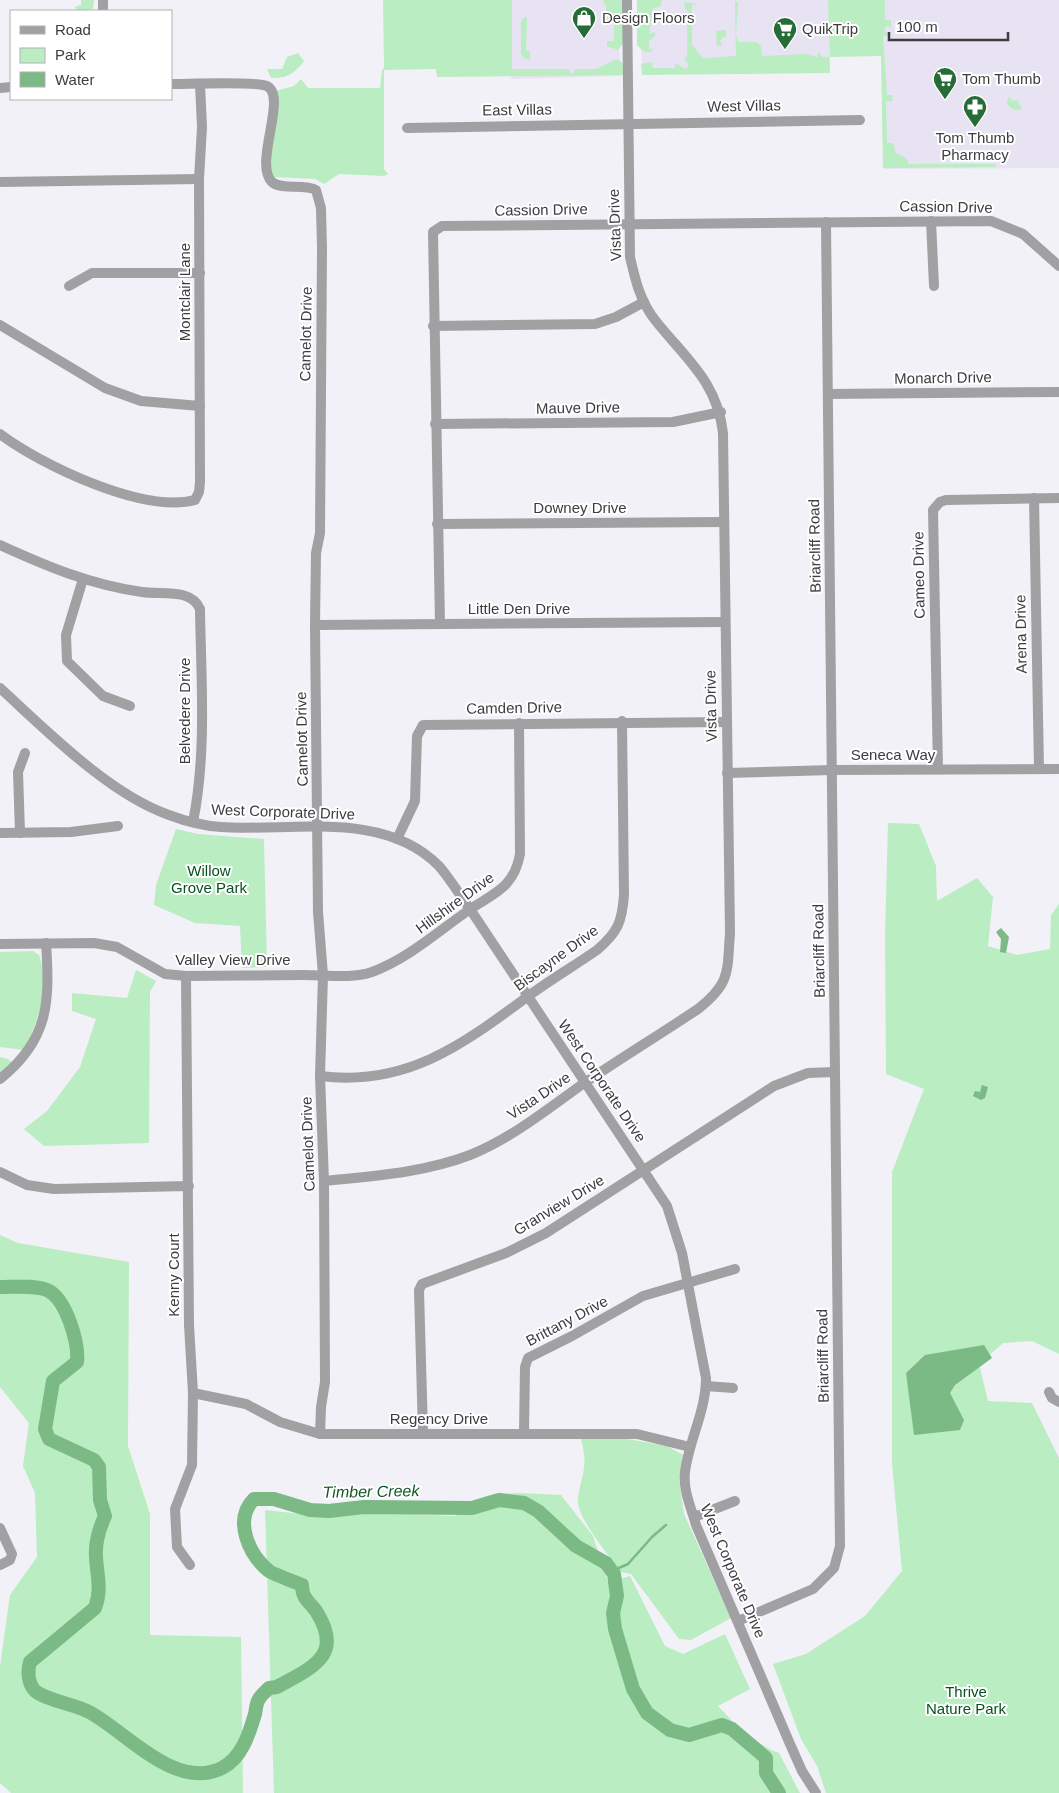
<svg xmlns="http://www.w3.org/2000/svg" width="1059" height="1793" font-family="Helvetica,sans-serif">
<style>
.built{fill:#e7e3f2}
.green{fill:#baedc1}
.water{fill:#7bba85}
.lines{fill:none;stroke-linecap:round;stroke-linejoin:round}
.stream{stroke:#7bba85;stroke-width:2.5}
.river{stroke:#7bba85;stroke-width:14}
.minor{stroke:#a1a0a3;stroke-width:10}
.labels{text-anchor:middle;stroke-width:4;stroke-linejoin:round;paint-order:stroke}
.poi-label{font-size:15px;fill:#3d3c3f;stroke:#fff;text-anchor:start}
.street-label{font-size:15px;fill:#3d3c3f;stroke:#fff}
.park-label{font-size:15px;fill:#065120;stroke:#fff}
.water-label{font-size:16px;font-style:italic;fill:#125826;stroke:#fff}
</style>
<rect width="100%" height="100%" fill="#f3f1f8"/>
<g class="built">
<path d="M510,0H616L621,76L511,79Z"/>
<path d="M639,0H830V72L642,74Z"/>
<path d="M883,0H1059V168L884,169Z"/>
</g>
<g class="green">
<path d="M81,0H94L93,9L77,11L75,8L76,6L81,5Z"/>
<path d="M383,0H512V69H570L569,73H573L576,69H596L617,59L622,62L624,75L437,77L436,69L384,70V169L388,174L384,176L339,174L324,184L315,179L274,177L270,165L276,91L294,86L301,79L308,88H380L382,70L384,68Z"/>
<path d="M603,0H623V44L618,50L607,46V41H614V23L606,21V7Z"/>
<path d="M637,0H662L660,7L653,8L649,34L655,32V35L649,41V50L655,47L650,52L643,51L637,45Z"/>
<path d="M828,0H885V20H891V28L887,25L884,30L890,36H883L887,95H892L893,101H886L887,143H893L896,153L907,159L908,164H996V167L883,168L881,56L830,57Z"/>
<path d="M684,2L699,4L692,5V45L703,58L736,56L735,2H738L736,35L738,42H757L761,46L762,56L807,54L817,57L818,51L822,57H829L830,73L642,75L641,64L652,62L653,68H675V63L686,69L689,65L684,59L687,57V10L685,9Z"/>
<path d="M524,17H527L526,50L530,51V60L524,58L521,54V22Z"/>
<path d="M726,30V37H723L720,41L722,46H717L716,31Z"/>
<path d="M298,53L304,61C293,75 287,78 271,78L267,69H282L287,57Z"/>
<path d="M1008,97L1013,101L1017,100L1022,109C1014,111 1011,109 1007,103Z"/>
<path d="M888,823L919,824L936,866L937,901L977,878L993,897L988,946L1017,955L1050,949L1051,915L1059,904V1354L1032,1341L1003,1343L979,1364L988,1401L1032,1403L1059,1458V1793H826L817,1766L801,1739L773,1664L806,1654L865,1616L902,1571L892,1464V1172L924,1089L886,1074L885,936Z"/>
<path d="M176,829L198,834L264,839L267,967L242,968L240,926L195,923L154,905L156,885Z"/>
<path d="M33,951L39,955C51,986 38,1022 24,1050L0,1047V952Z"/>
<path d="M136,970L156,981L150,992L149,1143L44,1146L24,1129L47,1111L80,1067L96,1019L72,1011V993L127,998Z"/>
<path d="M0,1057L8,1059L13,1063L0,1074Z"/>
<path d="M0,1235L18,1243L129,1262L128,1446L150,1514V1635L241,1637L243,1793H11L0,1783V1667L10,1595L37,1557L35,1493L23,1466L29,1423L0,1387Z"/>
<path d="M622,1438L667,1446L683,1455L680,1487L684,1514L731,1618L691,1640L679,1639L631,1574L621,1572C611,1559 576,1516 578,1500C581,1472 589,1470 581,1439Z"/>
<path d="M518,1493L561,1495L593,1536L608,1582L630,1576L665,1646L683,1654L725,1634L750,1689L718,1706C737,1726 753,1743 779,1753L800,1793H274L265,1510L320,1516L383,1513L455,1516C479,1495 487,1494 518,1493Z"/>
</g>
<g class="water">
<path d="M1001,928L1009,937L1006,953L1000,952L1001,939L996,932Z"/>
<path d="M982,1085L988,1087L985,1098L981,1100L973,1096L975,1091L980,1092Z"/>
<path d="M984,1345L992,1358L955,1385L950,1393L964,1420L960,1430L914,1435L906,1373L925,1355Z"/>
</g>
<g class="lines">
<path class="stream" d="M612,1571L628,1564L652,1537L666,1525"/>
<path class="river" d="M0,1287C14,1287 34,1285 47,1290C66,1298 79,1343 77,1362L53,1381L45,1429L49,1439L94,1460L99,1467L100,1500L105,1516C99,1529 95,1542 96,1557C97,1575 102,1590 95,1608L30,1662C27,1672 28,1687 38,1693C53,1702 75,1704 91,1713C127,1733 176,1791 222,1768C242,1758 249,1734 255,1714C256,1710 256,1703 259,1699C261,1695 266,1691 269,1688L277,1687C311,1668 345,1656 316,1611C309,1601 302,1599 302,1585C295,1582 273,1574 269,1571C249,1555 233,1520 254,1499H274L310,1510L329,1511L364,1507L472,1508L499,1500L524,1503L538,1511L576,1546L606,1563L614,1574L617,1596L613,1613L615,1629L633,1689L647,1713L670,1730L689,1735L722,1725L732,1729L766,1758V1773L779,1793"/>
<g class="minor">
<path d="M103,0V11"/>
<path d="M171,84C188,84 256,81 267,86C288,97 253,164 272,182C282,191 304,183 316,190L321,208L322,248L320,533L316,553L315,625L318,912L323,975L320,1076L324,1181L325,1382L321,1407L320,1434"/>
<path d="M0,88L11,87"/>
<path d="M407,128L860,120"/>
<path d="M0,182L199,179"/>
<path d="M931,221L934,286"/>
<path d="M69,286L92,273H200"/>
<path d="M0,325L105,388L141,401L200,406"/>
<path d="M433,326L595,324L616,317L644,302"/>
<path d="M828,394L1059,392"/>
<path d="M435,424L673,422L721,412"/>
<path d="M0,434C41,465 144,514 195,500L199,492L200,482L199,179L202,127L200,84"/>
<path d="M1034,498L1039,769"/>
<path d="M437,524L724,522"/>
<path d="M0,545C46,566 91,585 142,592C162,595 191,588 200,609C201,679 207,752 193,822"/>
<path d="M83,579L66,635L67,661L103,696L130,706"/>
<path d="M440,624L433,232L442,226L991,221L1023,234L1059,266"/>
<path d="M315,625L725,622"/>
<path d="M0,688C47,731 109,794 169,815C185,821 204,826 221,827C291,832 383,809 439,866C450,879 460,895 470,909L667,1206L682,1253L706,1378C706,1411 689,1440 685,1472C683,1491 691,1507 696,1525L790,1744L802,1771L816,1793"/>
<path d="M938,769L933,510L940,502L946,500L1059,498"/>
<path d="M727,773L832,770L1059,769"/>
<path d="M0,833L71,832L118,826"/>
<path d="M20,833L18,772L25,753"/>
<path d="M397,839L415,801L417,736L423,725L726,722"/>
<path d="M0,944L94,943L117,947L165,974L186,976C225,976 265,975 304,975C327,975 351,979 372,972C409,958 437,932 469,910C494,893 514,888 520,854L519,723"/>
<path d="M186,976L189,1325L193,1393L192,1465L175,1509L177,1547L190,1565"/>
<path d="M320,1076C406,1087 462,1045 527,997C550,980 574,966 597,950C618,932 622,922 624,895L622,721"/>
<path d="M0,1079C49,1040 50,1002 46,943"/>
<path d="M0,1172L27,1185L54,1189L189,1186"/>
<path d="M324,1181C373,1176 423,1173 470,1155C510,1139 545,1111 580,1086C618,1060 659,1035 698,1009C731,983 727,972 730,933L723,433C717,381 685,358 655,320C640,301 635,279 630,257L627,0"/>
<path d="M706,1386L733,1388"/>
<path d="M1049,1392L1052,1398L1059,1402"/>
<path d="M193,1393L246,1404L280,1422L320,1434H637L690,1447"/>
<path d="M423,1433L419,1290L422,1284L506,1253L546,1233L774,1086L808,1073L835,1072"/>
<path d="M524,1433L525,1367L528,1358L572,1336L643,1296L735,1269"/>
<path d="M694,1517L735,1501"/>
<path d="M0,1528L12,1554L10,1560L0,1565"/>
<path d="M738,1621L813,1589L834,1568L840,1546L826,222"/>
</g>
</g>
<defs>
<g id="shop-pin" transform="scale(1.25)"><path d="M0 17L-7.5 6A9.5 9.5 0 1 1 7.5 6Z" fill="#276c37" stroke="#fff"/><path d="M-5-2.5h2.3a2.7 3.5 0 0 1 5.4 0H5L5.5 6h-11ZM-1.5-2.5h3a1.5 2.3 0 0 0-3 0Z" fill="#fff"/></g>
<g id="supermarket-pin" transform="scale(1.25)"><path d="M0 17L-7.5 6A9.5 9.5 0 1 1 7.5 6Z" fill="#276c37" stroke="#fff"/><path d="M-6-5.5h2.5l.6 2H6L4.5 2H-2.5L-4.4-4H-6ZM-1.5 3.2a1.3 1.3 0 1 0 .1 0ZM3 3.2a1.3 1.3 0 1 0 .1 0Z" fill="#fff"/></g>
<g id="pharmacy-pin" transform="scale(1.25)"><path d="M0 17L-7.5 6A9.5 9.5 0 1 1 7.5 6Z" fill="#276c37" stroke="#fff"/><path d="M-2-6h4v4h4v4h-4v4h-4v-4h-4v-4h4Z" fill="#fff"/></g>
</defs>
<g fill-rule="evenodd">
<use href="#shop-pin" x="584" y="18"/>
<use href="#supermarket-pin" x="785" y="29"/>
<use href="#supermarket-pin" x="945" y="79"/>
<use href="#pharmacy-pin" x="975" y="107"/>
</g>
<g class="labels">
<g class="poi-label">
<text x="602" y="23">Design Floors</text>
<text x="802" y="34">QuikTrip</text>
<text x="962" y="84">Tom Thumb</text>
<text x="975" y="143" text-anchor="middle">Tom Thumb<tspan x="975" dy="17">Pharmacy</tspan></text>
</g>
<g class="street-label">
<text transform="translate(744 106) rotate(-1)" y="5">West Villas</text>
<text transform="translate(517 110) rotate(-1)" y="5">East Villas</text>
<text transform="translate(946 207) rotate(1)" y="5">Cassion Drive</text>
<text transform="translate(541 210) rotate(-1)" y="5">Cassion Drive</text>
<text transform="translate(615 225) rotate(-92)" y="5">Vista Drive</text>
<text transform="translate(185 292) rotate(-90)" y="5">Montclair Lane</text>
<text transform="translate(306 334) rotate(-89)" y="5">Camelot Drive</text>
<text transform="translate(943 378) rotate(-1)" y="5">Monarch Drive</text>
<text transform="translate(578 408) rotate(-1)" y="5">Mauve Drive</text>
<text x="580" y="513">Downey Drive</text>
<text transform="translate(815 546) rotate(-91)" y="5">Briarcliff Road</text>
<text transform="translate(919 575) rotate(-91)" y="5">Cameo Drive</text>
<text x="519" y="614">Little Den Drive</text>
<text transform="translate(1021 634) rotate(-91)" y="5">Arena Drive</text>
<text transform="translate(711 706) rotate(-91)" y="5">Vista Drive</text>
<text transform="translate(514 708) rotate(-1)" y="5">Camden Drive</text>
<text transform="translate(185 711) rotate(-90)" y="5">Belvedere Drive</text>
<text transform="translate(302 739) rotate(-91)" y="5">Camelot Drive</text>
<text x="893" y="760">Seneca Way</text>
<text transform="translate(283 812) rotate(2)" y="5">West Corporate Drive</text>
<text transform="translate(455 903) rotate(-36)" y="5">Hillshire Drive</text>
<text transform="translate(819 951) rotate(-91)" y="5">Briarcliff Road</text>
<text transform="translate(556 958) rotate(-36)" y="5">Biscayne Drive</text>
<text x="233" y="965">Valley View Drive</text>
<text transform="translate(602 1081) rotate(56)" y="5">West Corporate Drive</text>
<text transform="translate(539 1096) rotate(-34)" y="5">Vista Drive</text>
<text transform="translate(308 1144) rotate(-92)" y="5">Camelot Drive</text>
<text transform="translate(559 1205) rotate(-31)" y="5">Granview Drive</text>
<text transform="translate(174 1275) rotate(-90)" y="5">Kenny Court</text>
<text transform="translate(567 1321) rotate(-28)" y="5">Brittany Drive</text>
<text transform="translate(823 1356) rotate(-91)" y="5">Briarcliff Road</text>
<text x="439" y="1424">Regency Drive</text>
<text transform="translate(733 1571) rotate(67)" y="5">West Corporate Drive</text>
</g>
<g class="park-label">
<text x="209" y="876">Willow<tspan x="209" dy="17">Grove Park</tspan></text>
<text x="966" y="1697">Thrive<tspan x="966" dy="17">Nature Park</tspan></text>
</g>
<g class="water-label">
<text transform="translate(371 1491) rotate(-1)" y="6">Timber Creek</text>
</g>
</g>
<rect x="10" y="10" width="162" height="90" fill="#ffffff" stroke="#b1b1b2"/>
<rect x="20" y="26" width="25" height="8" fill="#a1a0a3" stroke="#b1b1b2"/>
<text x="55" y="35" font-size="15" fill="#3d3c3f">Road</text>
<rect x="20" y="48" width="25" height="15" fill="#baedc1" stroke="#b1b1b2"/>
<text x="55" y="60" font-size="15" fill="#3d3c3f">Park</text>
<rect x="20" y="72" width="25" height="15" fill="#7bba85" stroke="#b1b1b2"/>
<text x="55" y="85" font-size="15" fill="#3d3c3f">Water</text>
<path d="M889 32v8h119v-8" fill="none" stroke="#3d3c3f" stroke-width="2.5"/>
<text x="896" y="32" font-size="15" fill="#3d3c3f" stroke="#ffffff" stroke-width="4" paint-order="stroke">100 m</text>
</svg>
